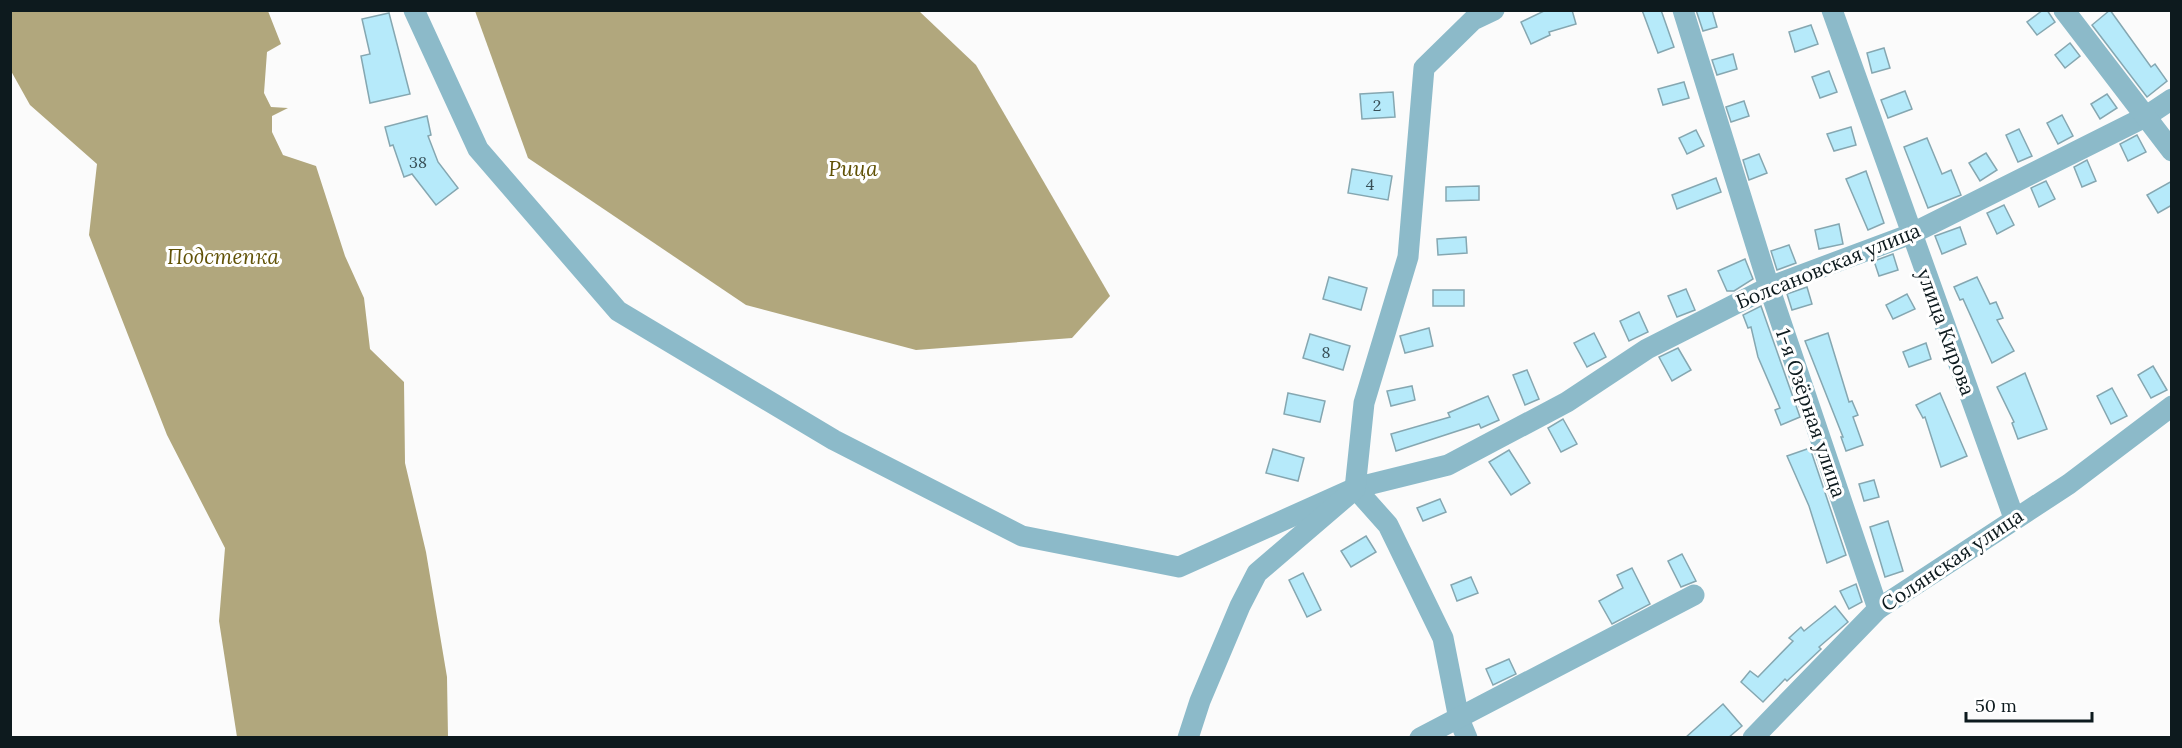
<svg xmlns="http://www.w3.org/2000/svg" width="2182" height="748" font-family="Lora,serif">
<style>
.water{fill:#b1a77d}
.building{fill:#b6eafa;stroke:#85a7b1;stroke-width:1.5}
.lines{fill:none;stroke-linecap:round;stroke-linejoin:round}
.minor{stroke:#8cbac9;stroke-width:21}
.labels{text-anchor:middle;stroke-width:6;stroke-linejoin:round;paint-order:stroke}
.number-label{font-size:16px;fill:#374e55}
.street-label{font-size:20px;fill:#0d1a1e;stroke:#fff}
.water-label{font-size:21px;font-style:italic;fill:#615206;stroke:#fff}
</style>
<rect width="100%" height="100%" fill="#fbfbfb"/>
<g class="water">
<path d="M10,11H268L281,44L267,52L264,93L271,107L288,108L272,116V132L283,155L316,166L345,256L364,298L370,349L404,382L405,463L426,552L447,677L448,737H237L219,621L225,548L167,435L89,235L97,164L30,105L11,71Z"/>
<path d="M475,11H919L976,65L1110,296L1072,338L916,350L746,305L528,158Z"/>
</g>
<g class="building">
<path d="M1546,10H1572L1576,24L1549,32L1550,35L1531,44L1521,22Z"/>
<path d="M1642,10H1661L1674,47L1658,53Z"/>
<path d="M1696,10H1712L1717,27L1703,31Z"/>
<path d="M2043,10H2047L2055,22L2037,35L2027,22Z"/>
<path d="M2110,10L2151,67L2155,64L2167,81L2147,97L2092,25Z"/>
<path d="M389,13L410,94L370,103L361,56L370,54L362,19Z"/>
<path d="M1811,25L1818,44L1795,52L1789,32Z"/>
<path d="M2070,43L2080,56L2065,68L2055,55Z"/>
<path d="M1884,48L1890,68L1872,73L1867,53Z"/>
<path d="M1733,54L1737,69L1717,75L1712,60Z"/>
<path d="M1829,71L1837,92L1820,98L1812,77Z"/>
<path d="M1684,82L1689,98L1663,105L1658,89Z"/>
<path d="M1905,91L1912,109L1888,118L1881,100Z"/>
<path d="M1393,92L1395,117L1362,119L1360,94Z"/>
<path d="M2107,94L2117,108L2100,119L2091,104Z"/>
<path d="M1744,101L1749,116L1731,122L1726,107Z"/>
<path d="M2062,115L2073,136L2058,144L2047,123Z"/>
<path d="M427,116L431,135L428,136L438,162L458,188L436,205L412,174L404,177L393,145L390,146L385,127Z"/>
<path d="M1851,127L1856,145L1834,151L1827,134Z"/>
<path d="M2019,129L2032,156L2018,162L2006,135Z"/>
<path d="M1696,130L1704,146L1687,154L1679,138Z"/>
<path d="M2137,135L2146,152L2128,161L2120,144Z"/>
<path d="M1927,138L1942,174L1951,170L1961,195L1928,208L1904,147Z"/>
<path d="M1986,153L1997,170L1980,181L1969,163Z"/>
<path d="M1759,154L1767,173L1749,180L1743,160Z"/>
<path d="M2087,160L2096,181L2082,187L2074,167Z"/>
<path d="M1352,169L1392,176L1388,200L1348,193Z"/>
<path d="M1866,171L1884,223L1868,230L1846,179Z"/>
<path d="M1716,178L1721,192L1677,209L1672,195Z"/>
<path d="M2046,181L2055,199L2039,207L2031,188Z"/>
<path d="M2172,181V205L2158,213L2147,195Z"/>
<path d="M1479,186V200L1446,201V187Z"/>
<path d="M2004,205L2014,225L1997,234L1987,213Z"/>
<path d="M1839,224L1843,244L1819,249L1815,230Z"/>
<path d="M1960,227L1966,244L1942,254L1935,236Z"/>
<path d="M1466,237L1467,253L1438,255L1437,239Z"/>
<path d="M1789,245L1796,263L1777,270L1771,251Z"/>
<path d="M1893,254L1898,270L1879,276L1874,261Z"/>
<path d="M1745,259L1753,279L1734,291H1727L1718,271Z"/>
<path d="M1329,277L1367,288L1361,310L1323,299Z"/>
<path d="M1977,277L1990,304L1996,302L2003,318L1997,320L2014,351L1992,363L1963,299L1960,300L1954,287Z"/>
<path d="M1807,287L1812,304L1792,310L1787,294Z"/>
<path d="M1686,289L1695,310L1677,317L1668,296Z"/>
<rect x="1433" y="290" width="31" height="16"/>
<path d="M1907,294L1915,309L1893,319L1886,305Z"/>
<path d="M1761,306L1800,417L1781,425L1775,410L1780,408L1758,357L1751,327L1748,328L1743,315Z"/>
<path d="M1639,312L1648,332L1629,341L1620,321Z"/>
<path d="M1429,328L1433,346L1405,353L1400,336Z"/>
<path d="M1594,333L1606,357L1587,367L1574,343Z"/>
<path d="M1828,333L1849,402L1852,401L1858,415L1853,417L1863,445L1846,451L1841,437H1843L1805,341Z"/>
<path d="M1310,334L1350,346L1343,370L1303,358Z"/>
<path d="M1926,343L1931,359L1909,367L1903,352Z"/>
<path d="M1678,348L1691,370L1672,381L1659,357Z"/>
<path d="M2153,366L2167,390L2151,398L2138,375Z"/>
<path d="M1527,370L1539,399L1525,405L1513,375Z"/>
<path d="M2025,373L2047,429L2018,439L2012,423L2014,422L1997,387Z"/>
<path d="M1412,386L1415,400L1391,406L1387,391Z"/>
<path d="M2112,388L2127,416L2111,424L2097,396Z"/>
<path d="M1288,393L1325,401L1320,422L1284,414Z"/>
<path d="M1940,393L1967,456L1941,467L1925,417L1923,418L1916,405Z"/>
<path d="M1488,396L1499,420L1481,428L1479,424L1396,451L1391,434L1450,417L1448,413Z"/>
<path d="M1563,419L1577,444L1561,452L1548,428Z"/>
<path d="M1810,448L1846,555L1827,563L1809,506L1787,456Z"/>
<path d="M1273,449L1304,458L1298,481L1266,473Z"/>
<path d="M1509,450L1530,483L1511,495L1489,462Z"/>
<path d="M1874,480L1879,497L1864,501L1859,484Z"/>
<path d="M1440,499L1446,512L1423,521L1417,508Z"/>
<path d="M1888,521L1903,571L1885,577L1870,527Z"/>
<path d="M1366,536L1376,552L1351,567L1341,551Z"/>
<path d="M1682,554L1696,581L1681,587L1668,561Z"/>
<path d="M1632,568L1650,604L1612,624L1599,601L1623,588L1617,575Z"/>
<path d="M1303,573L1321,610L1307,617L1289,580Z"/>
<path d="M1471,577L1478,593L1457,601L1451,585Z"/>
<path d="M1856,584L1862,602L1849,609L1840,591Z"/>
<path d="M1835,606L1848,622L1819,647L1821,649L1787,681L1785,679L1763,702L1741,682L1750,671L1758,677L1793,641L1789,638L1801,627L1804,631Z"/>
<path d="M1509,659L1516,674L1493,685L1486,669Z"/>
<path d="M1723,704L1742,726L1728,738H1685Z"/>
</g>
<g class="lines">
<g class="minor">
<path d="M414,10L478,149L618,311L834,440L1022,536L1179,567L1355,488L1448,465L1567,402L1647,349L1769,287L1911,234L2145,117L2172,99"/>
<path d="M1683,10L1769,287L1878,609"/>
<path d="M1832,10L2014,518"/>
<path d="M2064,10L2172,151"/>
<path d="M1355,488L1388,525L1443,638L1459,719L1467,738"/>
<path d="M1188,738L1200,701L1240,606L1257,573L1355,489L1364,403L1408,257L1424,68L1473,20L1494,10"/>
<path d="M1420,738L1694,595"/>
<path d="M1753,738L1878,609L2069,484L2172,406"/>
</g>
</g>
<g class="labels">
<g class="number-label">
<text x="1377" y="111">2</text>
<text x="418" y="168">38</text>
<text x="1370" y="190">4</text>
<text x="1326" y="358">8</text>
</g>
<g class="street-label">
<text transform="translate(1828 266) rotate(-22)" y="7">Болсановская улица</text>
<text transform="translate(1946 332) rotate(70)" y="7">улица Кирова</text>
<text transform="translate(1811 413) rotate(71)" y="7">1-я Озёрная улица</text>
<text transform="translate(1952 560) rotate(-34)" y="7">Солянская улица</text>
</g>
<g class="water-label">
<text x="853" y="176">Рица</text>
<text x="223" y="264">Подстепка</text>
</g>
</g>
<rect width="2182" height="748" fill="none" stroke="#0d1a1e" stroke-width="24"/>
<path d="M1966 712v9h126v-9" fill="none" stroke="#0d1a1e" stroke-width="3"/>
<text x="1975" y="712" font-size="18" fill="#0d1a1e" stroke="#ffffff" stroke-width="4.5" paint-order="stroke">50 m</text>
</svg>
